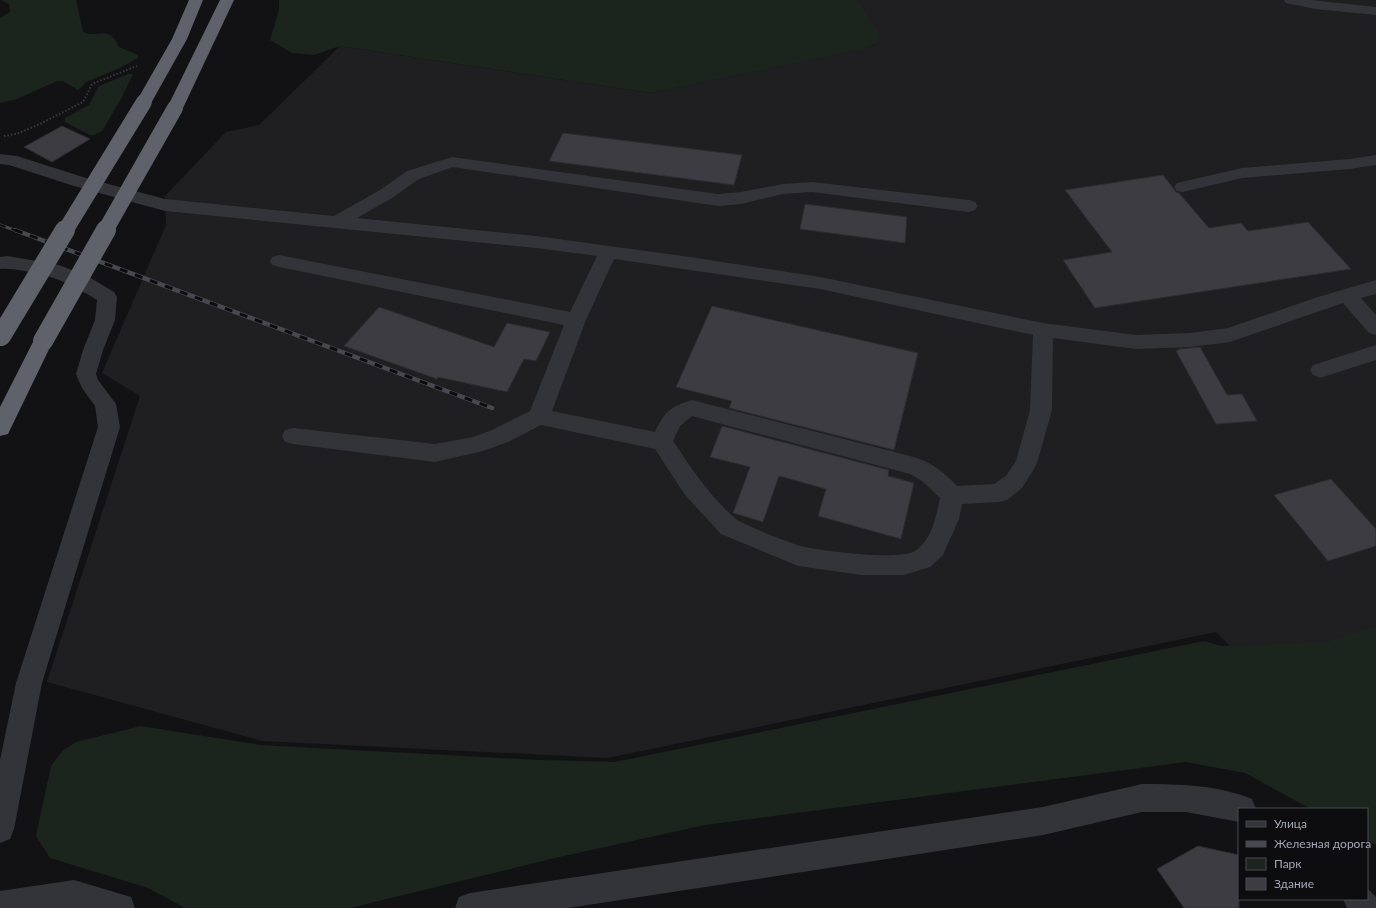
<svg xmlns="http://www.w3.org/2000/svg" width="1376" height="908" font-family="Lato,sans-serif">
<style>
.built{fill:#1f1e21}
.green{fill:#1c241e}
.building{fill:#3c3c42;stroke:#2d2c30}
.lines{fill:none;stroke-linecap:round;stroke-linejoin:round}
.path{stroke:#393a40;stroke-width:2;stroke-dasharray:1.5 2;stroke-linecap:butt}
.minor{fill:#333439;fill-rule:evenodd}
.highway{fill:#5f616b;fill-rule:evenodd}
.rail-far1-casing{stroke:#484950;stroke-width:3}
.rail-casing{stroke:#484950;stroke-width:4.5}
.rail-far1{stroke:#0d0d0f;stroke-width:2;stroke-dasharray:6;stroke-linecap:butt}
.rail{stroke:#0d0d0f;stroke-width:3;stroke-dasharray:8;stroke-linecap:butt}
.highway-bridge-far1{stroke:#5f616b;stroke-width:16}
.highway-bridge{stroke:#5f616b;stroke-width:20}
</style>
<rect width="100%" height="100%" fill="#121214"/>
<path class="built" d="M858,0H1376V792L1216,632L608,758L262,741L47,682L140,396L102,373L166,225L165,196L226,132L259,125L340,46L651,93L873,46L878,43L880,36Z"/>
<g class="green">
<path d="M1,0H76L83,32C99,39 109,24 119,47L138,55V58L120,68L86,82L78,90L63,81H57L17,99L0,103V18L10,12L9,4Z"/>
<path d="M279,0H858L881,36L878,43L867,48L651,93L340,46L314,55L292,53L270,40L279,10Z"/>
<path d="M128,74H133L121,99L102,131L94,135H90L65,122V118L89,105L99,86Z"/>
<path d="M1376,626V845L1367,840V809H1311L1245,773L1186,762L705,825L555,858L350,908H185L148,888L50,858L36,836L51,766L62,751L76,742L141,726L260,745L540,760L615,762L1204,641L1222,646L1325,642Z"/>
</g>
<g class="building">
<path d="M62,126L90,139L52,162L24,147Z"/>
<path d="M563,133L742,155L734,185L549,161Z"/>
<path d="M1163,175L1176,192L1179,193L1209,228L1241,223L1248,231L1308,222L1351,269L1095,308L1063,260L1112,252L1065,190Z"/>
<path d="M805,204L907,217L905,243L800,229Z"/>
<path d="M712,306L918,353L894,450L729,408L732,401L676,387Z"/>
<path d="M379,307L494,347L507,323L550,332L536,361L524,359L507,392L438,377L437,379L344,346Z"/>
<path d="M1200,347L1227,395L1242,394L1257,421L1216,424L1176,351L1180,349Z"/>
<path d="M722,426L889,470L888,476L914,483L901,539L818,516L826,489L779,476L763,522L733,513L750,467L710,457Z"/>
<path d="M1331,479L1376,529V546L1328,561L1274,495Z"/>
<path d="M1198,846L1239,855V908H1184L1157,869Z"/>
</g>
<g class="lines">
<path class="path" d="M4,136L16,134L38,125L83,102L92,84L137,66"/>
<g class="minor">
<path d="M1284,0H1311L1376,7V15L1315,9L1286,3Z"/>
<path d="M0,154L17,156L86,178L165,199L334,216L380,190L407,171L452,157L718,194L741,192L783,184L812,182L969,200L975,202L978,206L975,210L969,212L812,192L783,194L741,204L718,206L453,167L419,179L392,198L357,218L536,236L690,257L820,277L1043,323L1136,335L1190,333L1228,328L1318,297L1376,280V294L1361,298L1376,315V335L1369,333L1343,303L1230,342L1190,347L1136,349L1053,338L1052,410L1037,463L1034,469L1022,488L1007,500L999,502L962,504L959,519L943,555L930,567L904,575H861L798,566L721,534L685,495L655,449L541,425L508,442L483,451L435,462L293,444L285,442L282,436L285,430L293,428L435,444L473,437L492,430L530,411L564,325L279,267L272,265L270,261L272,257L279,255L570,312L597,256L536,248L165,211L74,186L9,165L0,164ZM614,259L820,289L1033,335L1030,410L1016,461L1006,476L994,484L957,486C944,472 932,463 914,457L692,400C671,406 664,412 655,432L552,411L586,320ZM692,416L910,474L922,481L940,498C936,516 932,540 915,551C900,561 820,551 801,546C792,544 742,524 736,519C710,497 692,469 673,441L680,426Z"/>
<path d="M1376,155V165L1350,169L1242,178L1183,192L1177,191L1174,187L1177,183L1242,168L1350,159Z"/>
<path d="M8,256L59,265L89,277L114,292L117,297L115,320L103,350L96,374L98,380L116,404L120,427L42,683L14,829L10,839L0,843V760L16,683L98,427L95,406L82,388L76,374L83,350L95,320L97,300C71,284 55,276 25,271C16,270 9,268 0,269V257Z"/>
<path d="M1376,345V360L1320,378L1313,375L1310,370L1313,365Z"/>
<path d="M1142,784C1179,784 1218,785 1252,799L1256,809H1239V822L1186,812H1142L1043,835L568,908H455L459,897L470,893L1043,807Z"/>
<path d="M74,880L131,897L135,908H0V891Z"/>
<path d="M1367,888L1376,897V908H1347L1343,899H1367Z"/>
</g>
<g class="highway">
<path d="M189,0H203L187,39L150,105L144,107L138,105L136,102L172,39Z"/>
<path d="M220,0H234L183,108L181,111L175,113L169,111L167,108Z"/>
<path d="M43,334L50,336L53,341L8,434L0,436V407L36,336Z"/>
</g>
<g class="rail-far1-casing">
<path id="rail-far1" d="M0,225L17,231"/>
</g>
<g class="rail-casing">
<path id="rail" d="M15,230L492,408"/>
</g>
<use href="#rail-far1" class="rail-far1"/>
<use href="#rail" class="rail"/>
<g class="highway-bridge-far1">
<path d="M65,231L144,102"/>
<path d="M105,231L175,108"/>
</g>
<g class="highway-bridge">
<path d="M1,336L65,230"/>
<path d="M43,341L106,230"/>
</g>
</g>
<rect x="1238" y="808" width="130" height="92" fill="#0d0d0f" stroke="#494b52"/>
<rect x="1246" y="821" width="20" height="6" fill="#333439" stroke="#494b52"/>
<text x="1274" y="828" font-size="12" fill="#a3a7b6">Улица</text>
<rect x="1246" y="841" width="20" height="6" fill="#484950" stroke="#494b52"/>
<text x="1274" y="848" font-size="12" fill="#a3a7b6">Железная дорога</text>
<rect x="1246" y="858" width="20" height="12" fill="#1c241e" stroke="#494b52"/>
<text x="1274" y="868" font-size="12" fill="#a3a7b6">Парк</text>
<rect x="1246" y="878" width="20" height="12" fill="#3c3c42" stroke="#494b52"/>
<text x="1274" y="888" font-size="12" fill="#a3a7b6">Здание</text>
</svg>
